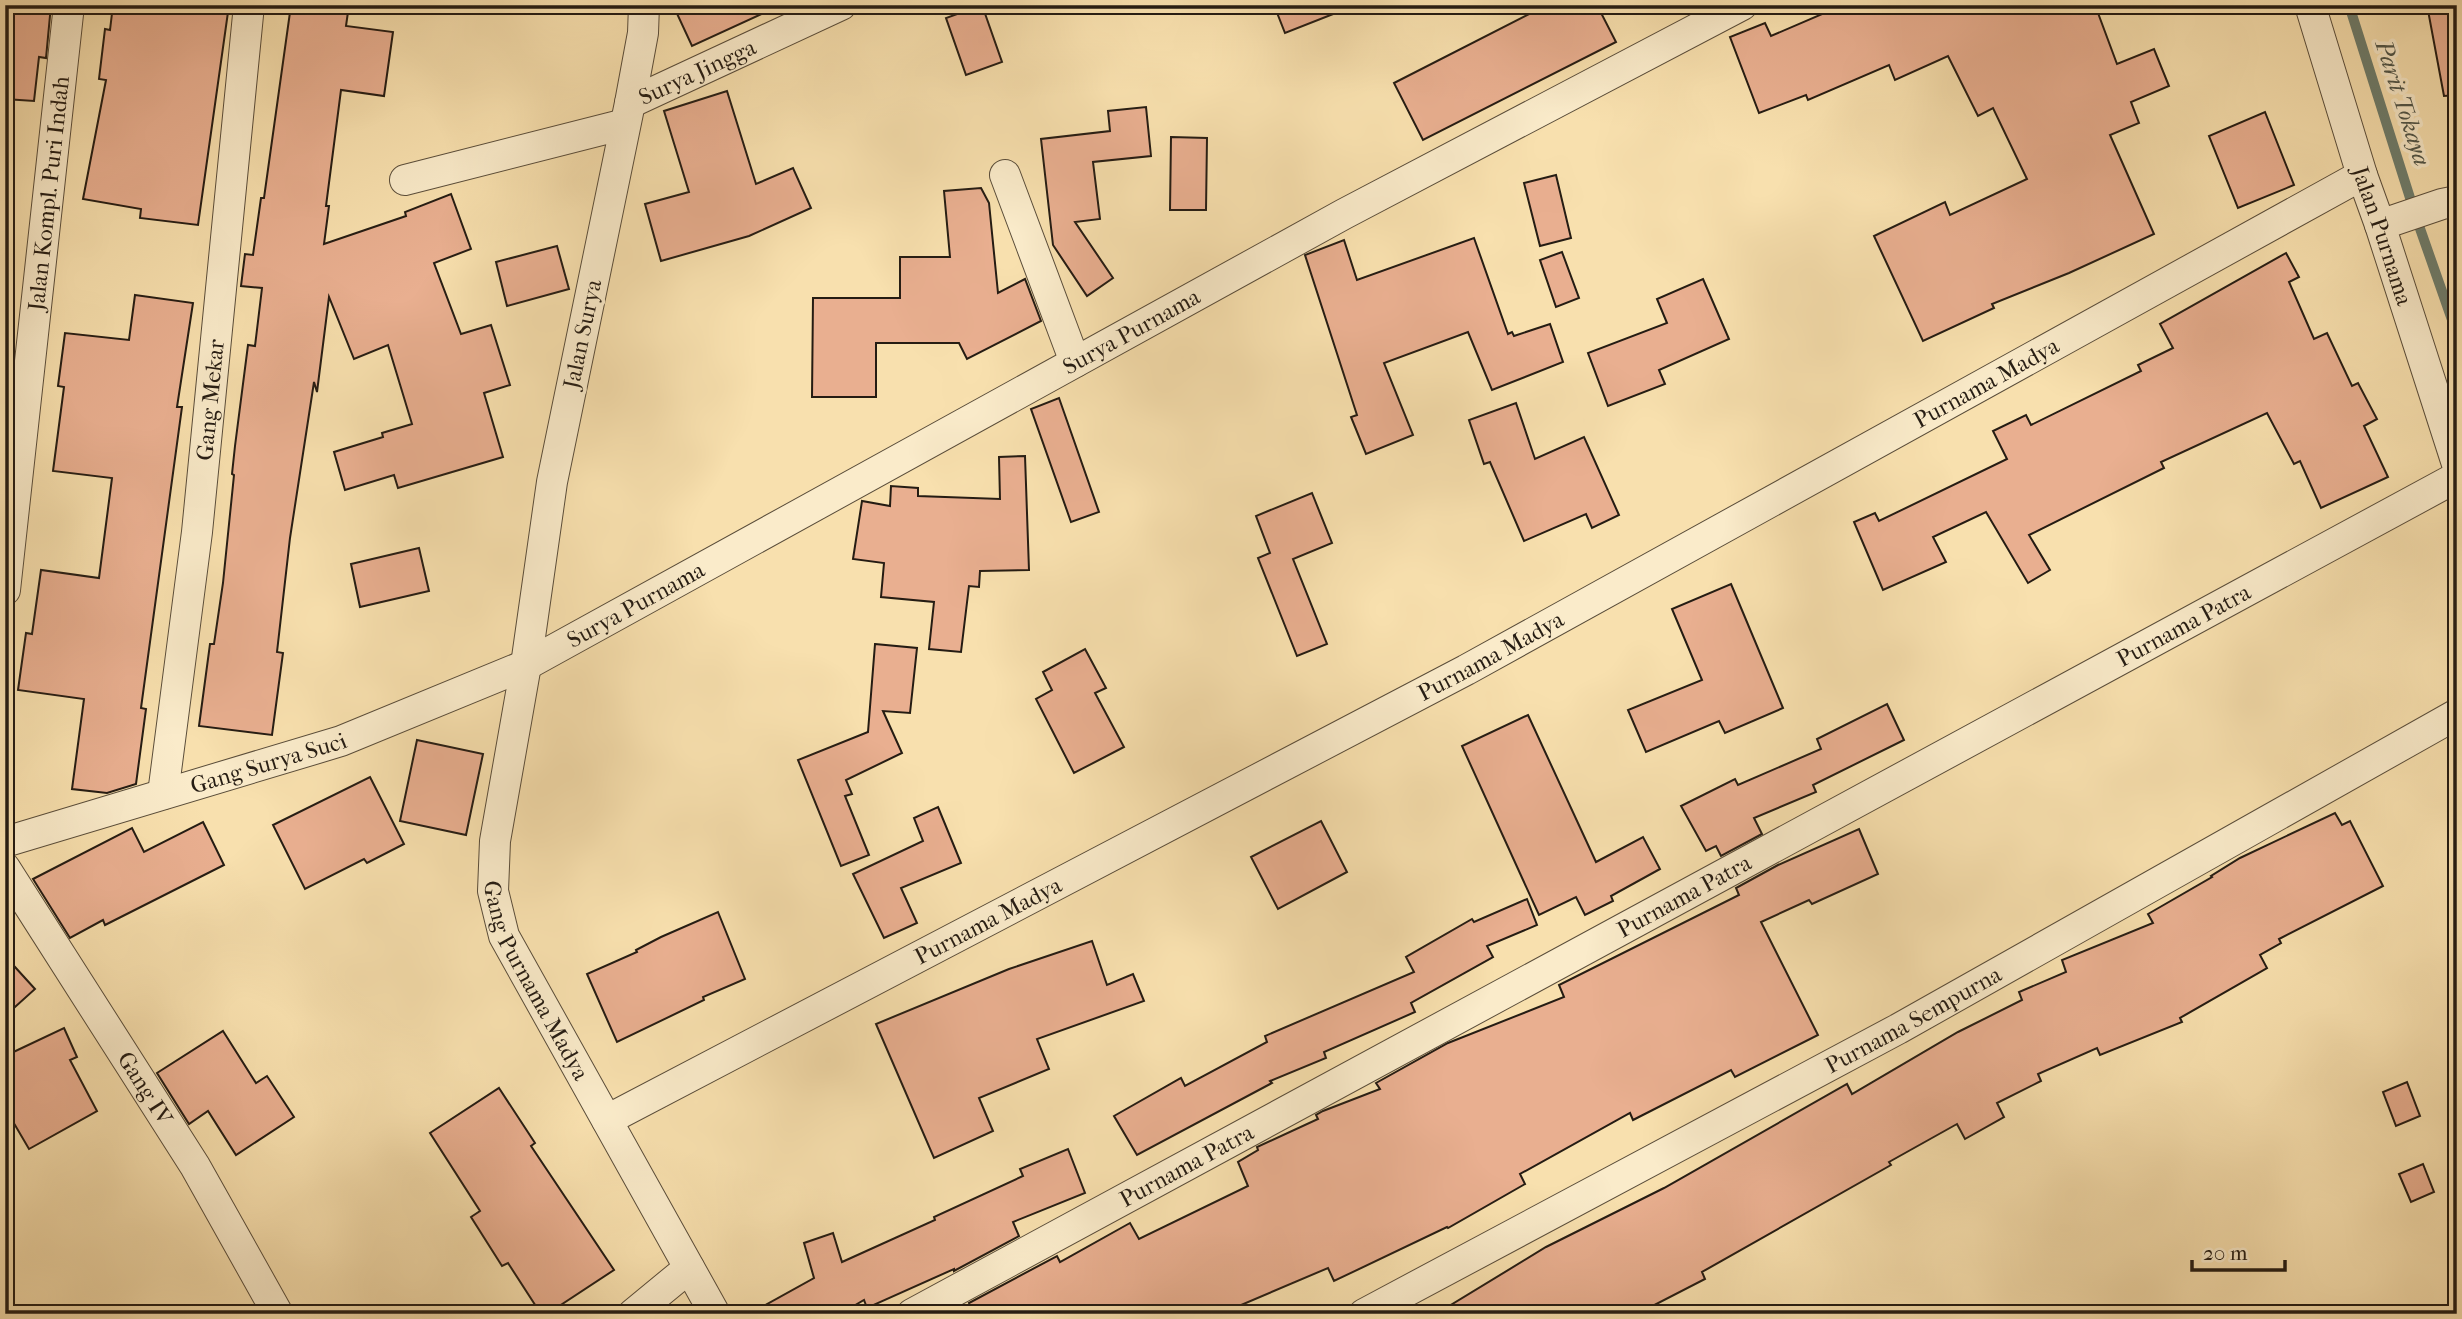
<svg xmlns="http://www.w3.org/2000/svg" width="2462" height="1319" font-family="'IM FELL French Canon',serif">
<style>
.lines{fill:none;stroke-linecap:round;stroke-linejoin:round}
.stream{stroke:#6e7d6c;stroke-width:10}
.building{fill:#e9af90;stroke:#251c13;stroke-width:2}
.minor-casing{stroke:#5a4d3a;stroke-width:32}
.minor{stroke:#faebca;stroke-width:30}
.labels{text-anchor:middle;stroke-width:7;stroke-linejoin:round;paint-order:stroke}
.street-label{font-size:23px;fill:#251c13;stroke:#faebca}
.water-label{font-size:24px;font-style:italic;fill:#4f5447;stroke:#faebca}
</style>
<rect width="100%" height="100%" fill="#f8e0ae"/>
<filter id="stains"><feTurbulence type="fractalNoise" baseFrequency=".00286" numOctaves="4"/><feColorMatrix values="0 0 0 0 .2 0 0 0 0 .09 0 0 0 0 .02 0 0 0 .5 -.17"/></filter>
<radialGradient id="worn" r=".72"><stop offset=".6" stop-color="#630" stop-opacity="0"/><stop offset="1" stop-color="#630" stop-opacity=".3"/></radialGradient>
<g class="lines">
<path class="stream" d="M2349,5L2417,220L2457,334"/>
</g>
<g class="building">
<path d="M5,5H51L46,58L39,57L34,101L5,99Z"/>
<path d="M113,5H229L198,225L140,218L141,209L83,199L106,80L99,79L105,29L110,30Z"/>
<path d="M291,5H349L346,26L393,32L384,96L341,90L326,206H329L324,244L406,216L405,212L451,194L471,249L434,263L461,334L491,325L510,385L484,393L503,457L398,488L394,475L345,490L334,452L383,437L382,433L412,424L388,345L354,359L329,297L317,392L314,382L290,538L277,652L283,653L272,735L199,726L210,644H214L223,583L234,475L232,474L235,446L248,345L255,346L262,288L241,286L245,254L253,255L261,198H264Z"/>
<path d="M673,5H781L692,46Z"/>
<path d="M982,5L1002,62L966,75L946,18Z"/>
<path d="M1274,5H1351V7L1285,33Z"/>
<path d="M1547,5H1597L1616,42L1423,140L1394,83Z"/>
<path d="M1843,5H2095L2117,64L2154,49L2169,86L2131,102L2139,123L2110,135L2154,234L2069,273L1992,304L1994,308L1923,341L1874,236L1945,202L1950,215L2027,179L1993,108L1978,116L1948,56L1895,80L1889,65L1808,100L1806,95L1759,113L1730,37L1765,23L1771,36Z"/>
<path d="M2427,5H2457V95L2444,96Z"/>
<path d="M727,91L756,184L793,168L811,208L749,236L661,261L645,204L689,192L664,111Z"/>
<path d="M1146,107L1151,156L1093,162L1100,219L1075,222L1113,278L1087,296L1053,245L1041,139L1110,131L1108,111Z"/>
<path d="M2265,112L2294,185L2238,208L2209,136Z"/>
<path d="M1171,137L1207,138L1206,210H1170Z"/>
<path d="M1556,175L1571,238L1540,246L1524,183Z"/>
<path d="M981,188L989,203L998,293L1025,279L1041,321L967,359L959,343H876V397H812L813,298H900V257H950L944,191Z"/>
<path d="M1474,238L1508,334L1512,332L1514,336L1550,324L1563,362L1492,390L1468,332L1384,363L1413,435L1366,454L1351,417L1357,415L1305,255L1344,240L1357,280Z"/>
<path d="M557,246L569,289L507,306L496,262Z"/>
<path d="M1562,252L1579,298L1556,307L1540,260Z"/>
<path d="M2286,253L2299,277L2289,282L2314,339L2327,333L2352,386L2358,383L2377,419L2364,426L2388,477L2321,508L2300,461L2294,464L2267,413L2161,462L2164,468L2029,535L2050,570L2028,583L1986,512L1933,537L1946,562L1883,590L1854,522L1875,513L1879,521L2007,459L1993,431L2026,415L2031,425L2141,371L2138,365L2173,348L2160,324Z"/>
<path d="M1703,279L1729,339L1659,370L1665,384L1608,406L1588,353L1667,323L1657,299Z"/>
<path d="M135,295L193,303L177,407H182L141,708L146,709L136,784L107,793L72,789L84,699L18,690L26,633L32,634L41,570L99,578L112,478L53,471L64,387L58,386L65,333L129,340Z"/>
<path d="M1059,398L1099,512L1071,522L1031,409Z"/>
<path d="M1516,403L1535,459L1584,437L1619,515L1592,528L1586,514L1524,541L1490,462L1484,464L1469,420Z"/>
<path d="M1025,456L1029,570L980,571L979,587L969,586L961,652L929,649L934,602L881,597L884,563L853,559L862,501L890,506L891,486L918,488V496L1000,499L999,457Z"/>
<path d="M1312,493L1332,543L1293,559L1327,644L1297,656L1258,558L1270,553L1256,516Z"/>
<path d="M419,548L429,591L360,607L351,564Z"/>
<path d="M1731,584L1783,708L1725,733L1719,721L1646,752L1628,710L1702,680L1672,609Z"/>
<path d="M875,644L917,648L910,713L883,711L902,753L846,780L852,794L845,796L869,855L841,866L798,760L868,732Z"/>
<path d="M1085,649L1106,688L1095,693L1124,747L1074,773L1036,699L1052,690L1043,672Z"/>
<path d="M1887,704L1904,740L1813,785L1816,792L1754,818L1762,834L1721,856L1716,846L1706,851L1681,806L1735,779L1738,785L1821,749L1817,739Z"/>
<path d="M1528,715L1596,862L1643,837L1660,869L1611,896L1613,901L1585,915L1576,897L1539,915L1462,746Z"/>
<path d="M417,740L483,754L466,835L400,821Z"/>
<path d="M370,777L404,844L367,863L364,859L305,889L273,825Z"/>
<path d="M938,807L961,863L901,888L917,923L884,938L853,874L923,841L914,818Z"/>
<path d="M2335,813L2342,825L2350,821L2383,886L2279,939L2281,943L2260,955L2267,968L2180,1018L2182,1022L2100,1055L2097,1048L2038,1074L2041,1081L1997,1103L2004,1117L1965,1139L1957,1124L1889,1162L1891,1165L1702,1272L1705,1279L1637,1314H1436L1546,1247L1664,1188L1847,1084L1852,1094L1958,1032L2022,1000L2019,992L2066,972L2062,960L2153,923L2148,914L2212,877L2211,876L2240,858Z"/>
<path d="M1321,821L1347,872L1278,909L1251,857Z"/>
<path d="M203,822L224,865L105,925L103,920L70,938L33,879L132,828L144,852Z"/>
<path d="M1859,829L1878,874L1812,904L1809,900L1761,922L1818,1035L1735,1077L1731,1070L1633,1120L1630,1113L1520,1174L1525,1184L1448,1228L1447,1227L1334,1281L1328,1268L1220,1314H974L969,1303L1057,1256L1060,1262L1130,1223L1139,1239L1248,1186L1238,1162L1258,1150L1257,1147L1318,1119L1316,1115L1323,1111L1380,1089L1376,1083L1448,1043L1564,997L1559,985L1739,895L1736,888L1778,865Z"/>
<path d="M1527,899L1537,925L1487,946L1493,957L1411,1003L1415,1012L1324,1052L1326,1058L1270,1081L1272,1083L1137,1155L1114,1116L1181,1078L1185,1086L1267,1042L1265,1036L1414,972L1406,957L1472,919L1474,922Z"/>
<path d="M718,912L745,979L703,997L704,1000L617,1042L587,974L637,952L636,950L661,937Z"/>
<path d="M1092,941L1107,985L1133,974L1144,1001L1037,1039L1049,1069L979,1098L993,1131L934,1158L876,1024L1009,969Z"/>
<path d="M5,956L35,989L5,1016Z"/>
<path d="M64,1028L77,1057L70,1060L97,1111L29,1149L5,1108V1056Z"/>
<path d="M223,1031L256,1083L267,1076L294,1117L236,1155L208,1111L189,1124L157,1073Z"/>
<path d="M2407,1082L2420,1116L2396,1126L2383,1092Z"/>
<path d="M499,1088L535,1143L531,1146L614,1270L547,1314H541L508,1263L502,1266L471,1217L480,1211L430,1133Z"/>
<path d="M1068,1149L1085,1193L1013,1222L1019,1236L954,1271V1269L867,1308L864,1300L840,1314H749L814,1278L804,1243L833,1233L842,1262L935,1220L934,1217L1023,1176L1020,1169Z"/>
<path d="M2423,1164L2434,1192L2411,1202L2399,1174Z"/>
</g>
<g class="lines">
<g class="minor-casing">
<g id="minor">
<path id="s1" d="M644,5L643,33L630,103L552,482L526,665L495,841L493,891L504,936L715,1314"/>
<path id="s2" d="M2310,5L2362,175L2380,225L2457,464"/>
<path id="s3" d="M630,103L841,5"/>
<path d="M1005,175L1075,362"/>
<path d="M405,180L625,124"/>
<path d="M2380,225L2442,204L2457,201"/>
<path id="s4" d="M5,590L69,5"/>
<path id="s5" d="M163,794L197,532L249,5"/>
<path id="s6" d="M5,842L341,741L526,665L1344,214L1742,5"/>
<path id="s7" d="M5,868L195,1166L278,1314"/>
<path id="s8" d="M607,1120L1466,670L2362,175"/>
<path d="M633,1314L689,1268"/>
<path id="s9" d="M912,1314L2457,477"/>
<path id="s10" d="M1364,1314L1898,1029L2457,714"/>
</g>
</g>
<use href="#minor" class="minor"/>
</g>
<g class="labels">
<g class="street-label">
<text dy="8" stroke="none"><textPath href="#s3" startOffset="74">Surya Jingga</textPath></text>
<text dy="8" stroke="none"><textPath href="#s4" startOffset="399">Jalan Kompl. Puri Indah</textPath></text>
<text dy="8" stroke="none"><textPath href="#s2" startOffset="242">Jalan Purnama</textPath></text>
<text dy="8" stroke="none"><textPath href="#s6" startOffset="1242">Surya Purnama</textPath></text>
<text transform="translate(582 334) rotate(-78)" y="8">Jalan Surya</text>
<text dy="8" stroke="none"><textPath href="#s8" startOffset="1564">Purnama Madya</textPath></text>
<text dy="8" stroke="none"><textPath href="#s5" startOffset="397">Gang Mekar</textPath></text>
<text dy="8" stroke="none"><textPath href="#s6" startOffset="676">Surya Purnama</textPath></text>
<text dy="8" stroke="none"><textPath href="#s9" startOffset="1446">Purnama Patra</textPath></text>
<text dy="8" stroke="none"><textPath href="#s8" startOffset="998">Purnama Madya</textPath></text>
<text dy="8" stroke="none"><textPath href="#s6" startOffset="275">Gang Surya Suci</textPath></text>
<text dy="8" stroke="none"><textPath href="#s9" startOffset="878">Purnama Patra</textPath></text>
<text dy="8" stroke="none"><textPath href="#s8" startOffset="430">Purnama Madya</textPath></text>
<text dy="8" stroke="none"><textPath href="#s1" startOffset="999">Gang Purnama Madya</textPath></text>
<text dy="8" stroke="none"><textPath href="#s10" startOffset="623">Purnama Sempurna</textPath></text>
<text dy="8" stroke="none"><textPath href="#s7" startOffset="261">Gang IV</textPath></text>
<text dy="8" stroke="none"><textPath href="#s9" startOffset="312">Purnama Patra</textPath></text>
</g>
<g class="water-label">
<text transform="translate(2403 103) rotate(72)" y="8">Parit Tokaya</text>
</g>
</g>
<rect width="2462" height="1319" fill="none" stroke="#f8e0ae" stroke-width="28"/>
<rect x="7" y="7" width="2448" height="1305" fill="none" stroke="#251c13" stroke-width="3.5"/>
<rect x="14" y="14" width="2434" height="1291" fill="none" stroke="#251c13" stroke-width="2"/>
<path d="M2192 1260v10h93v-10" fill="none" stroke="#251c13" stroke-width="3.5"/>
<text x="2203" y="1260" font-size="21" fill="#251c13" stroke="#faebca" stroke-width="5" paint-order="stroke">20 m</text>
<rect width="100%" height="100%" filter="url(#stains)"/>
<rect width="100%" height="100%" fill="url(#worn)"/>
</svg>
